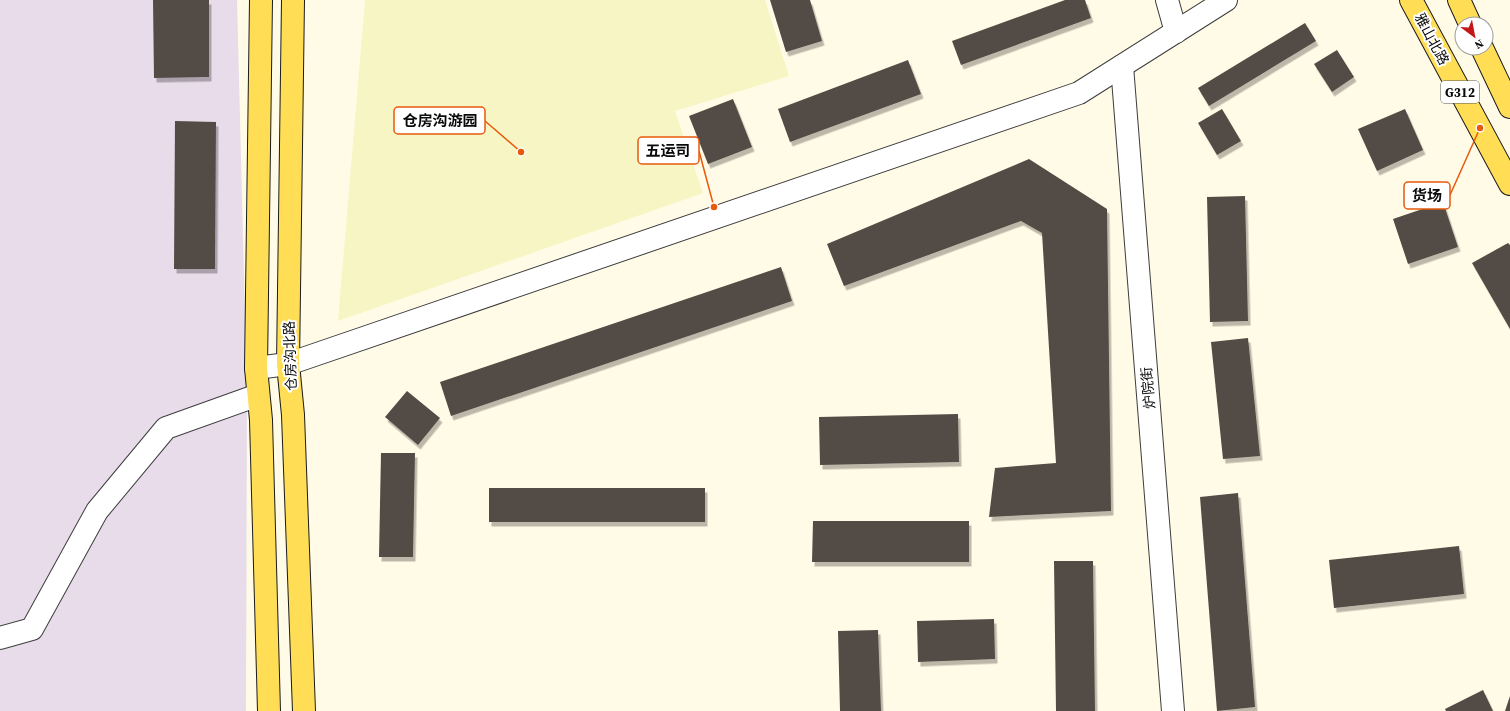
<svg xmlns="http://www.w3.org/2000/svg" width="1510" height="711" font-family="'Source Serif 4','Noto Sans SC',serif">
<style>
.industrial{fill:#e9dcea}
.farmland{fill:#f7f5c4}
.building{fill:#534b45;filter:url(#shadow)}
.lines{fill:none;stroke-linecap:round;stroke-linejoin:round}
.minor-casing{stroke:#3d3d3d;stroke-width:24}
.major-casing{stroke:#1b1b1b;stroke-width:24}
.minor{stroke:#fff;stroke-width:22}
.major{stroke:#ffde56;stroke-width:22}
.labels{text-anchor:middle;stroke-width:4;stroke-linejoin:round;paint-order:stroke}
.shield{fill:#fff;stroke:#545454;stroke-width:1}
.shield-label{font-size:13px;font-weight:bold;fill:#0a0a0a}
.street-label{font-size:14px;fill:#0a0a0a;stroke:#fff}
.leader{fill:none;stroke:#e8590c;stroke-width:1.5}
.callout-dot{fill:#e8590c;stroke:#fff;stroke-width:1.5}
.callout{fill:#fff;stroke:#e8590c;stroke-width:1.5}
.callout-label{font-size:15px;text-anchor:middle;font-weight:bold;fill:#0a0a0a}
</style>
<defs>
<filter id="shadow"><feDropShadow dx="2.5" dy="4.5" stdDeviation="0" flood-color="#0004"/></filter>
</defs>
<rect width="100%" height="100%" fill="#fffbe6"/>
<path class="industrial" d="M0,0H237L247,393L246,711H0Z"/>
<path class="farmland" d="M365,0H765L789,76L675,111L703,193L338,321Z"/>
<g class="building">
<path d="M153,0H209V77L154,78Z"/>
<path d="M770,0H810L822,41L786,52Z"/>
<path d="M1065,0H1085L1091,18L961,65L952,41Z"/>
<path d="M1305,23L1316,41L1209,106L1198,88Z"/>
<path d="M1337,50L1354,77L1332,92L1314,64Z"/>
<path d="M908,60L921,94L790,142L778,109Z"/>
<path d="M733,99L752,147L708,164L689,116Z"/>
<path d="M1222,109L1241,141L1217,155L1198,123Z"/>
<path d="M1405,109L1423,150L1377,171L1358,129Z"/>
<path d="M175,121L216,122L215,269H174Z"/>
<path d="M1029,159L1107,209L1111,511L989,517L995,468L1056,463L1042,233L1021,221L844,286L827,244Z"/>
<path d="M1245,196L1248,321L1210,322L1207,197Z"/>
<path d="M1443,202L1458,247L1408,264L1393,219Z"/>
<path d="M1508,243L1510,245V329L1472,263Z"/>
<path d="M781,267L792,301L451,416L440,382Z"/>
<path d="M1248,338L1260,456L1223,459L1211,342Z"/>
<path d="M407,391L440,418L418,445L385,417Z"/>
<path d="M958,414L959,462L820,465L819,417Z"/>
<path d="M381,453H415L413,557H379Z"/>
<rect x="489" y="488" width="216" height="34"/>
<path d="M1238,493L1255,707L1217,711L1200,497Z"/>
<path d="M813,521H969V562H812Z"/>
<path d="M1459,546L1464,594L1334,608L1329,560Z"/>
<path d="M1054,561H1093L1095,711H1056Z"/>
<path d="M994,619L995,659L918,662L917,621Z"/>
<path d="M878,630L881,711H840L838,631Z"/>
<path d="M1483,690L1493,711H1446L1445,709Z"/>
<path d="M1510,696V711H1505Z"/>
</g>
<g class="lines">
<g class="minor-casing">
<g id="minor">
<path d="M1167,0L1176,32"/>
<path d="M1122,66L1173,711"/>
<path d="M256,368L288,364L1079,93L1226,0"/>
<path d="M0,638L32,629L97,511L166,428L258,395"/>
</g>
</g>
<g class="major-casing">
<g id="major">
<path d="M261,0L256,368L261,420L269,711"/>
<path d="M293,0L288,364L293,415L304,711"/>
<path d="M1411,0L1510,184"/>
<path d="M1459,0L1470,24"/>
<path d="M1482,48L1510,107"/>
</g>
</g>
<use href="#minor" class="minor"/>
<use href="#major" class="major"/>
</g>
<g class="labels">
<rect class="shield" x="1441" y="81" width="38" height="22" rx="3"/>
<g class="shield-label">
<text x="1460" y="97">G312</text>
</g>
<g class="street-label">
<text transform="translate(1432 39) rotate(62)" y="5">雅山北路</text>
<text transform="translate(290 356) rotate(-92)" y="5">仓房沟北路</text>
<text transform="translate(1148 388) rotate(-95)" y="5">炉院街</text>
</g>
</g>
<path class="leader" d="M521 152L485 121M714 207L699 151M1480 128L1450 195"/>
<g class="callout-dot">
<circle cx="521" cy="152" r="4"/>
<circle cx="714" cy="207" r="4"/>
<circle cx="1480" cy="128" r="4"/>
</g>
<g class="callout">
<rect x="394" y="107" width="91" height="27" rx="4"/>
<rect x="638" y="137" width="61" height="27" rx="4"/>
<rect x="1404" y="182" width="46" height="27" rx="4"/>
</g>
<g class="callout-label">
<text x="440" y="126">仓房沟游园</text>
<text x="668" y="156">五运司</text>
<text x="1427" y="201">货场</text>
</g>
<g transform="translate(1474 36) rotate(148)"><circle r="19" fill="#ffffff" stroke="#9d9d9d"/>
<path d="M0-3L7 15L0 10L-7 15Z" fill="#c41717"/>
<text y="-6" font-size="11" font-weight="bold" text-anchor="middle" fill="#0a0a0a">N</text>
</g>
</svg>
